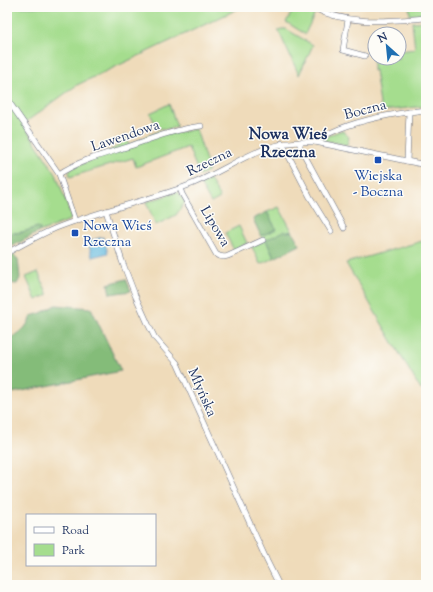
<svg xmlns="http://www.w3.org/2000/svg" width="433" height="592" font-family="'Sorts Mill Goudy',serif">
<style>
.green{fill:#a5dd8e;stroke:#608676}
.forest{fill:#84bc79;stroke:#50766c}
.water{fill:#63badf;stroke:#3f749e}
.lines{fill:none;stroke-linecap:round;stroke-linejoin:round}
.minor-casing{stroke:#656b7e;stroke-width:6}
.minor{stroke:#fff;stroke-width:5}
.transit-dot{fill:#1a4fb4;stroke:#fdfcf7;stroke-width:1.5}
.labels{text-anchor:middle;stroke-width:3;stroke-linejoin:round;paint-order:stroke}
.street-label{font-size:14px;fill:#1b2f5e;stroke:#fdfcf7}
.transit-label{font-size:14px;fill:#164399;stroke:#fdfcf7}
.quarter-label{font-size:16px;font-weight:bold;fill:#1b2f5e;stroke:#fdfcf7}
</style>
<rect width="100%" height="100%" fill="#fdfcf7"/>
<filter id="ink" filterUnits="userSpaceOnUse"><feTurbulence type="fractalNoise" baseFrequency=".025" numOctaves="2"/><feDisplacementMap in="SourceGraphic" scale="8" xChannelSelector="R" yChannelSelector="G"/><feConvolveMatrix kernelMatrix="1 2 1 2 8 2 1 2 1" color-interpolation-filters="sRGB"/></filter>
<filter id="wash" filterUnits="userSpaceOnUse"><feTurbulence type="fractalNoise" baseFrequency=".012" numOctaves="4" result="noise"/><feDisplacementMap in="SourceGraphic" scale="16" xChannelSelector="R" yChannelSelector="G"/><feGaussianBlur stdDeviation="0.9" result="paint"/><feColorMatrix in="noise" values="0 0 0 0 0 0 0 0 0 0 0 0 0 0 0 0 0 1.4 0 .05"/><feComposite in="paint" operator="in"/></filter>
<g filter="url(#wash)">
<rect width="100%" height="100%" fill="#efdbba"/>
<g class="green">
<path d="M7,7H242L77,85L23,124L56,174L71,216L70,220L39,232L40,229L38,227L23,232L7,234Z"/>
<path d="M295,7H303L315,13L305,34L286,22Z"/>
<path d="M409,7H424L425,14L410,15Z"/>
<path d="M426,21V106L381,111L375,70L373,71V54H375V58H399V51L415,49L412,22Z"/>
<path d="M282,29H286L313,45L299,75L278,30Z"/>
<path d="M169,104L177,127L167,129L157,128L150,113Z"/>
<path d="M196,129L209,170L200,176L188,147L136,167L133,158L70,177L69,172L72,168C82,164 119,149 124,140C124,138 124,136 125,134L129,145L159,131L169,134Z"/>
<path d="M339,131H343L349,137L347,145L323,140V138Z"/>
<path d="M210,179L220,198L211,203L200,184Z"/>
<path d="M178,192L185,202L176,215L156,225L146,202Z"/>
<path d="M279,207L292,231L266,240L274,258L260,264L252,247L265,240L261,236L276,229L267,212Z"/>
<path d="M239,226L247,243L234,250L225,233Z"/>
<path d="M426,240V387L421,390L346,263Z"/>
<path d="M38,272L48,295L36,300L26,277Z"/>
</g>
<g class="forest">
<path d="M267,212L276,229L261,236L253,219Z"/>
<path d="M38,227L40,229L39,232L7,249V234L23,232Z"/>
<path d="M284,231L288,232L292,231L300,245L274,258L266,240Z"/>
<path d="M13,255L18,259L20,278L17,284L7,283V257Z"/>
<path d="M126,279L131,291L110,294L108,284Z"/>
<path d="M56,305L91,308L121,371L7,394V339C19,335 27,328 31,316L41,313Z"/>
</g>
<path class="water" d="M103,237L108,253L92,257L88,241Z"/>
</g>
<g filter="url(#ink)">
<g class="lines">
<g class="minor-casing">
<g id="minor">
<path d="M312,7C348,26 387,21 426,18"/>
<path d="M348,20L343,50L365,56"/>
<path d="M7,99L59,174L75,221"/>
<path d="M300,142V147L344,228"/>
<path d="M315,142C321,136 330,133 339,129C367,118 396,113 426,110"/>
<path d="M282,143L310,197L331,231"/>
<path d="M407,161L409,112"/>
<path d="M59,174C80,160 106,154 130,146C153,138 177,129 201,126"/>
<path d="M180,188L182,194L216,254C220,257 223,258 228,256L263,240"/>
<path d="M106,211L122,261L135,295L149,326L155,338L177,363L267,561L279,585"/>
<path d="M7,253C23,244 39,235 56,228C98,211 142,202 184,187C232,170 259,138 315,142L426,165"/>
</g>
</g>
<use href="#minor" class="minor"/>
</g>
</g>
<g class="transit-dot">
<rect x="374" y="156" width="8" height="8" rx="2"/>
<rect x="71" y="229" width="8" height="8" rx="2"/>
</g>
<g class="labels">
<g class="street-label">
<text transform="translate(365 109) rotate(-15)" y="5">Boczna</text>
<text transform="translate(125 135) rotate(-19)" y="5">Lawendowa</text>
<text transform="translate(209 161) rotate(-26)" y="5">Rzeczna</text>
<text transform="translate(216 226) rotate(59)" y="5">Lipowa</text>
<text transform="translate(203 392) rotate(66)" y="5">Młyńska</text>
</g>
<g class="transit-label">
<text x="378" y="180">Wiejska<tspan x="378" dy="16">- Boczna</tspan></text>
<text x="83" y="230" text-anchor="start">Nowa Wieś<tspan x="83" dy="16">Rzeczna</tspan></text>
</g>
<g class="quarter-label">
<text x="288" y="139">Nowa Wieś<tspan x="288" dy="18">Rzeczna</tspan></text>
</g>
</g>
<rect width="433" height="592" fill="none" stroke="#fdfcf7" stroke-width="24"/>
<rect x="26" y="514" width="130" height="52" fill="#fdfcf7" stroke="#a3aaba"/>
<rect x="34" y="527" width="20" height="6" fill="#ffffff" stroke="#a3aaba"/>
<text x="62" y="534" font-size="12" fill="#1b2f5e">Road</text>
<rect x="34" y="544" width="20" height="12" fill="#a5dd8e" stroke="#a3aaba"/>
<text x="62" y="554" font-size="12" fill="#1b2f5e">Park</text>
<g transform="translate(387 46) rotate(333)"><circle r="19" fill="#fdfcf7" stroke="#a3aaba"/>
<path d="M0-3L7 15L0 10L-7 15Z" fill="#1f6fb2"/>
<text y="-6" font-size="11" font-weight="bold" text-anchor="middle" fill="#1b2f5e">N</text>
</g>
</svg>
